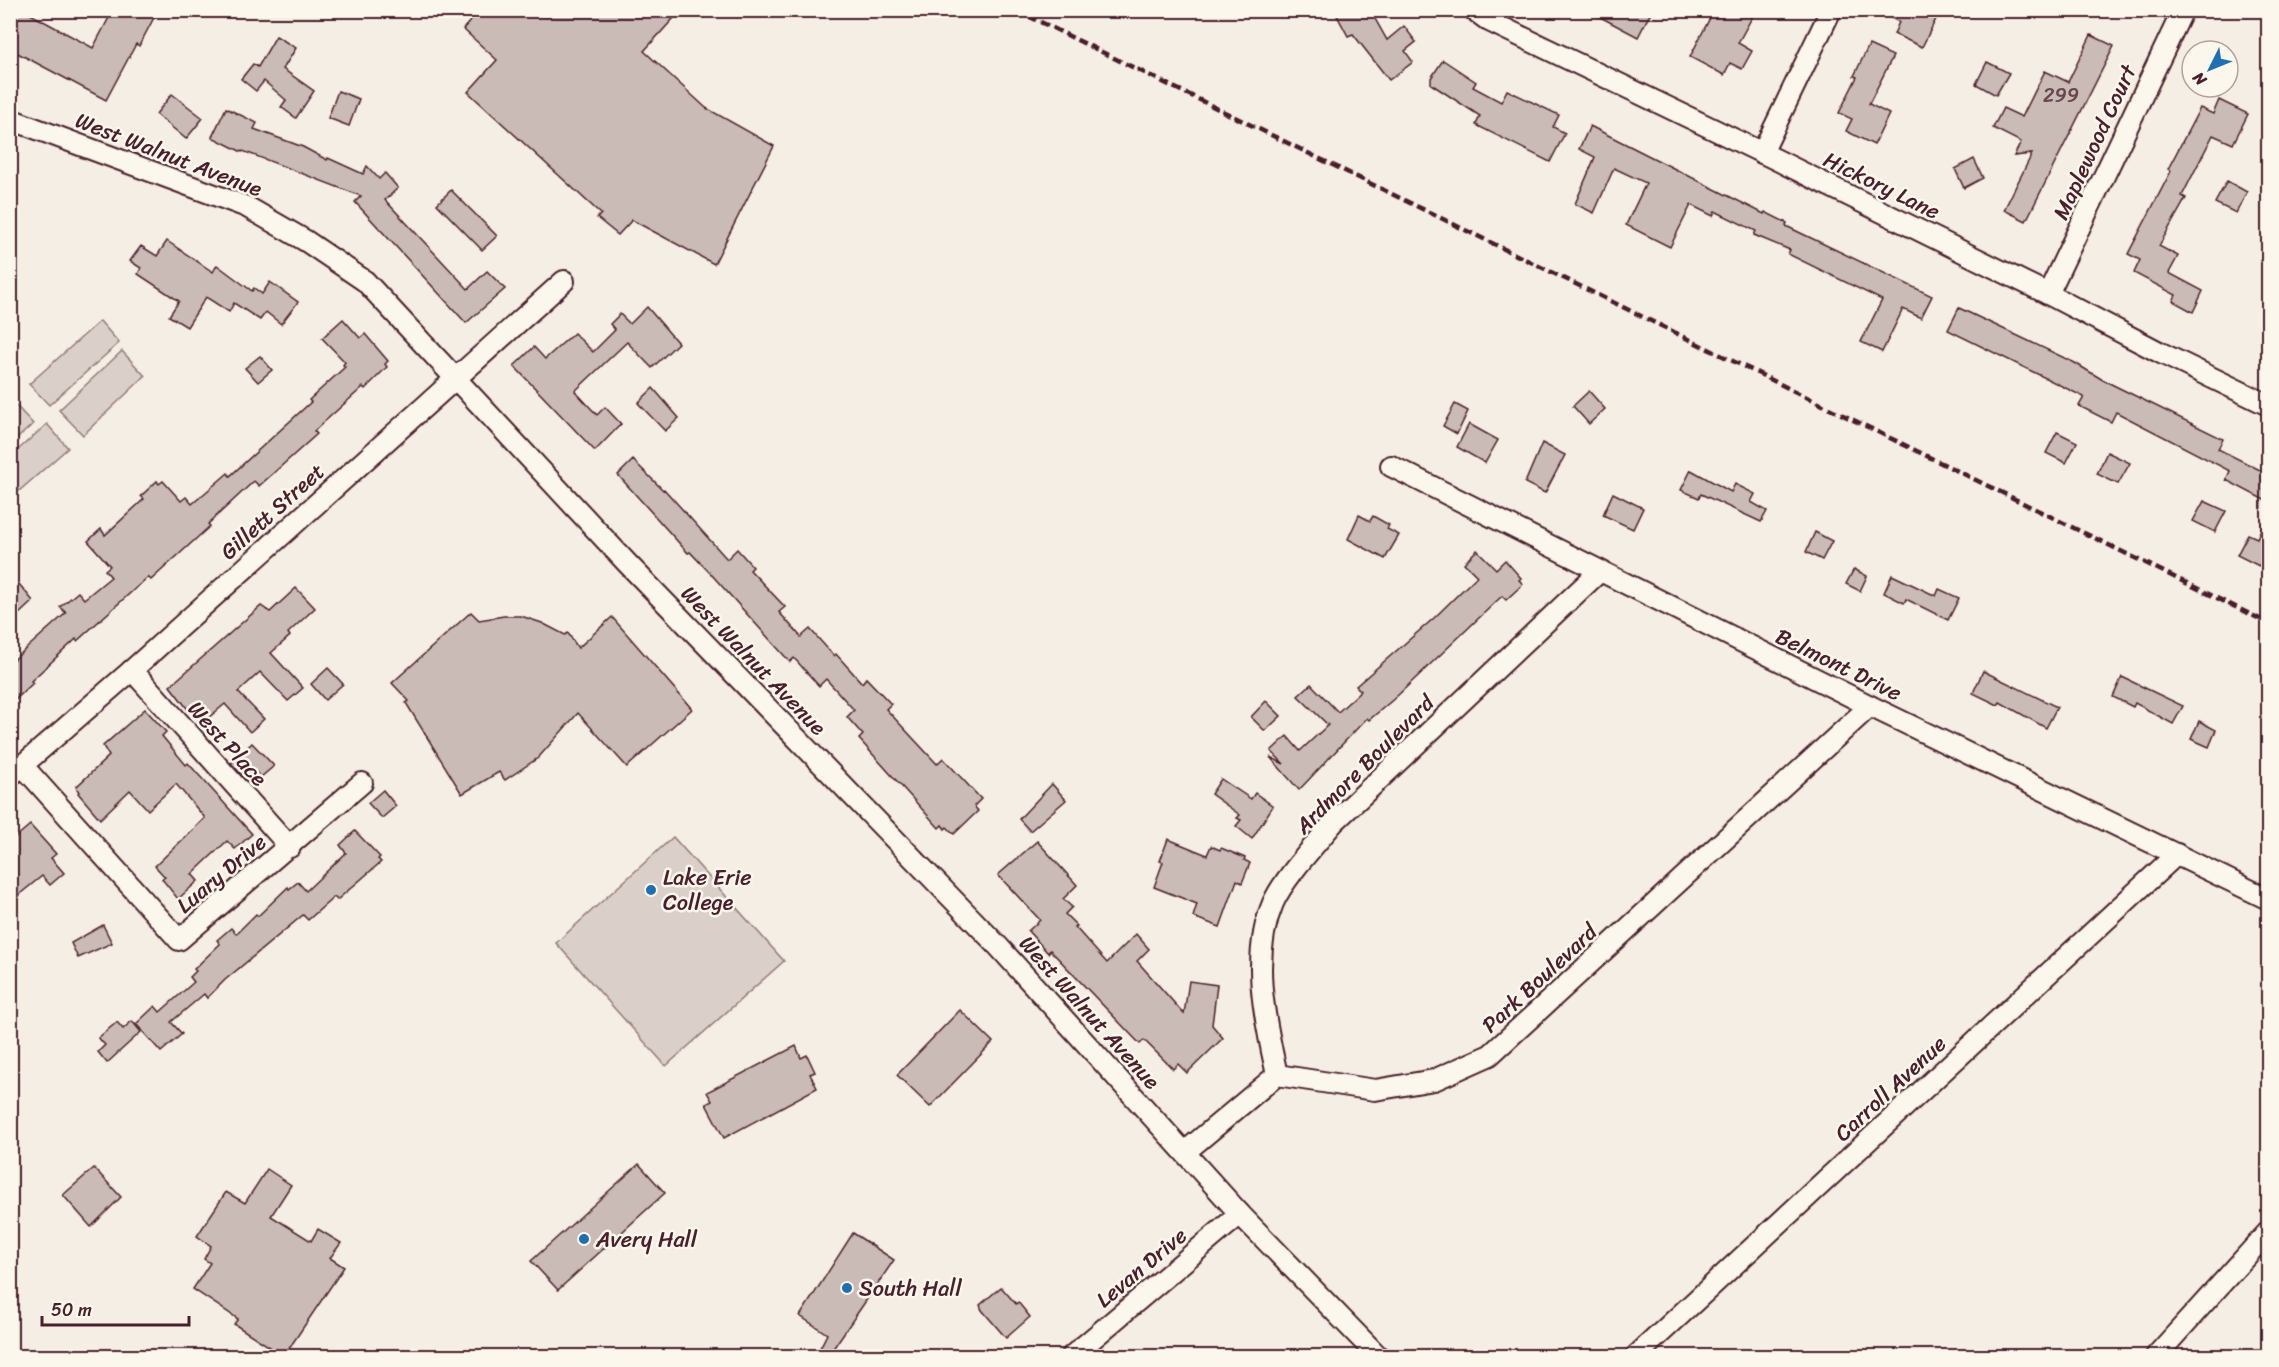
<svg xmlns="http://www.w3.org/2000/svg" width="2279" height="1367" font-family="Sriracha,sans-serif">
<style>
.green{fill:#dbd0c9;stroke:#92787a;stroke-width:1.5}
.building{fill:#cabbb6;stroke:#4a1f2b;stroke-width:1.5}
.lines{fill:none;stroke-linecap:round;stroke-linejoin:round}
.minor-casing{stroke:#4a1f2b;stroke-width:24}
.minor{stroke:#fbf7ec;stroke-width:20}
.rail{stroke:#4a1f2b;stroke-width:4.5;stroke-dasharray:9 4.5;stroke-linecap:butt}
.poi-dot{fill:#1f6fb2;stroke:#fbf7ec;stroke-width:2}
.labels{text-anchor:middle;stroke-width:5;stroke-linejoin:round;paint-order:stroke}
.number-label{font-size:20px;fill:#6a464e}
.street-label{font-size:22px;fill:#4a1f2b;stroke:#fbf7ec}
.poi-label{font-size:22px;fill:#4a1f2b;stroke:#fbf7ec;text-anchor:start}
</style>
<rect width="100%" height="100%" fill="#f4eee4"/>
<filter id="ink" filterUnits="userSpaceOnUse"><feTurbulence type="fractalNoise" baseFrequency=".0167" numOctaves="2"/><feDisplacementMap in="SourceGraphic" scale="12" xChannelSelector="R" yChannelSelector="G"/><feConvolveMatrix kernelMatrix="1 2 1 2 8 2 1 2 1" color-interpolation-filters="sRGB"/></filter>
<g filter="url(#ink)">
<g class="green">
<path d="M100,321L119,343L49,405L29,384Z"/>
<path d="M122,351L145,376L83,435L59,410Z"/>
<path d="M10,399L33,424L11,444H10Z"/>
<path d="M47,424L68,448L11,498V456Z"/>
<path d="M673,837L784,961L666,1066L556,943Z"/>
</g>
<g class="building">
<path d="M10,10H23L93,48L113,10H158L139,46L136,44L106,100L10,49Z"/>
<path d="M480,10H664L673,19L644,51L706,108L774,146L714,264L632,220L618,235L597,218L601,214L468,92L497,60L463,29Z"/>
<path d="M1334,10H1370L1387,40L1404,26L1416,42L1405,51L1413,62L1389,80L1353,34L1348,36Z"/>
<path d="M1587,10H1652L1638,37Z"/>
<path d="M1714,10H1756L1738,43L1752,51L1742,69L1730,63L1724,75L1690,57Z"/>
<path d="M1876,10H1924L1937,17L1922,47L1894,34L1899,22Z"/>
<path d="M2091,35L2114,46L2026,221L2004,210L2032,154L2014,156L2021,142L1993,128L2003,108L2022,117L2045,71L2068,82Z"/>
<path d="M276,36L296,48L283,69L314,91L296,118L281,107L286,100L264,81L256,91L241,79L253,64L258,67Z"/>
<path d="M1869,45L1893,56L1869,104L1889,114L1874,145L1846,131L1852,119L1839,113L1857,77L1854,76Z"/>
<path d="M1443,60L1476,82L1473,87L1501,102L1507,90L1559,115L1553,127L1565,133L1550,162L1476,125L1480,116L1431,84V78Z"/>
<path d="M1987,62L2009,73L1996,95L1976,84Z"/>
<path d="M338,91L359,99L349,126L328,118Z"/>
<path d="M172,94L203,118L186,139L156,114Z"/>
<path d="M2219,100L2248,114L2233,144L2213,135L2182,196L2186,198L2159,246L2178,256L2169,273L2203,291L2193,312L2173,301L2176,295L2134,273L2140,260L2128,254L2171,171L2168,169L2200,108L2213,114Z"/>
<path d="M226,108L257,123L254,129L303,147L327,160L328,158L363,174L367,166L379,179L385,173L398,188L385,200L468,289L487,271L505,289L466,323L355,202L361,196L243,151L242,152L212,137Z"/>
<path d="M1590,126L1764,214L1765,212L1787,223L1786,226L1932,296L1921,318L1903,309L1882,352L1861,342L1882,300L1788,254L1790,250L1754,235L1756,231L1715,211L1713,216L1691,205L1670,247L1626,225L1646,183L1614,168L1594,213L1575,204L1595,157L1579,149Z"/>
<path d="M1974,159L1983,178L1964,188L1955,169Z"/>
<path d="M2227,181L2247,192L2236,213L2215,203Z"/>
<path d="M451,190L497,236L482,250L437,204Z"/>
<path d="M167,241L213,272L217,265L252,291L254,288L262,294L270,282L298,302L281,324L266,312L260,320L234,303L229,312L206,297L187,327L169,316L179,301L138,274L141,268L130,261L141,246L157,256Z"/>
<path d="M647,307L678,343L652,368L627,342L575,391L597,415L605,407L621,424L595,451L514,366L534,347L545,359L574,333L593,352L615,330L610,324L620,314L630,324Z"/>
<path d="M1959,308L2075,363L2103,380L2223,439L2218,449L2268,474V502L2226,480L2230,471L2116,412L2111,422L2079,406L2084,397L1948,330Z"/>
<path d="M343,319L360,338L365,334L388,361L385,364L387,367L365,389L363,387L314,431L317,434L259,486L254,481L208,524L210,526L151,580L148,577L77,641L76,639L31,681L33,683L10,705V663L66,613L60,607L78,592L84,599L111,577L105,570L110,566L88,541L101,529L105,535L144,499L141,496L157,481L159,484L163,481L181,501L186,497L192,504L228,473L230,476L311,402L309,400L345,367L343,365L345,362L322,338Z"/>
<path d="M260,356L272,370L258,382L245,368Z"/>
<path d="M653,388L679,418L665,431L638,403Z"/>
<path d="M1589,391L1605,409L1589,424L1573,406Z"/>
<path d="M1455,404L1468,411L1457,434L1443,426Z"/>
<path d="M1469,424L1498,440L1485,463L1457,447Z"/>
<path d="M2057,432L2077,442L2066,463L2046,453Z"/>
<path d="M1542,443L1565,455L1545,493L1525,483Z"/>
<path d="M2107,452L2130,463L2118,484L2097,474Z"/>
<path d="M633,460L663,490L664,489L727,559L737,549L753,567L750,570L785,607L779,612L801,637L810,629L834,656L836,654L862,683L866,678L891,704L886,709L924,750L937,764L943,758L981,799L974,806L978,811L954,834L947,827L945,829L942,825L939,828L859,739L863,735L847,717L854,710L826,679L819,686L794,658L790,662L711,574L690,552L688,553L618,475Z"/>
<path d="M1691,470L1731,492L1735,484L1755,494L1751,502L1767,511L1761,522L1701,494L1699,498L1681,490Z"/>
<path d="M1613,493L1643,508L1633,529L1603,515Z"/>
<path d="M2204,501L2226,511L2215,532L2193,521Z"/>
<path d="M2268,514V548L2259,566L2237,555L2248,534L2257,538Z"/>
<path d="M1359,515L1370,521L1373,516L1389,525L1387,529L1399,535L1385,559L1348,539Z"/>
<path d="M1815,532L1832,541L1822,560L1806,552Z"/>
<path d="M1477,550L1496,569L1505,560L1521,578L1519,580L1523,584L1506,600L1502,596L1396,697L1369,720L1367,718L1299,790L1270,757L1284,764L1271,751L1287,736L1300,751L1328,725L1298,696L1311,684L1338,712L1361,691L1356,686L1434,618L1477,576L1464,563Z"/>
<path d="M1854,569L1867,576L1860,591L1846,584Z"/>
<path d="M1892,575L1936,596L1939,589L1959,598L1948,620L1906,599L1904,603L1884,593Z"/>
<path d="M19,584L33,601L18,615L10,606V591Z"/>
<path d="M296,588L315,608L288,633L290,636L271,653L303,688L288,701L260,672L238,692L264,719L250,732L225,704L202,723L192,711L190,712L170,686L261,606L270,612Z"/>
<path d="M471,612L479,620L504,616H521L542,623L565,635L568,633L578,648L612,617L692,709L627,767L578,713L538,758L505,780L499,772L462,794L406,703L409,701L392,683Z"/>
<path d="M328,668L343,684L325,700L311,684Z"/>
<path d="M1983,671L2057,707L2046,728L2000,702L1998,705L1973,693Z"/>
<path d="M2122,677L2183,706L2173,724L2135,703L2133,707L2113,697Z"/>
<path d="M1266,701L1281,716L1265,731L1251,717Z"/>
<path d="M145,709L166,732L162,736L186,765L188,763L252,834L235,849L227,841L192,874L198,881L178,899L162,879L165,877L155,866L205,818L176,784L148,810L130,790L100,819L78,793L79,792L76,787L109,756L103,746Z"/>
<path d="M2199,721L2216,730L2209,747L2191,739Z"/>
<path d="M252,743L274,766L261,777L254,770L245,779L231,763Z"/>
<path d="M1221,779L1251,799L1255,793L1273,806L1252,839L1236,826L1241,820L1237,818L1240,815L1211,794Z"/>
<path d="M1052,784L1066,800L1030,831L1019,819Z"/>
<path d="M383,790L396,806L382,818L368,803Z"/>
<path d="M30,825L56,854L51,858L64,873L50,885L42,876L10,902V842Z"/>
<path d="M355,831L380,857L378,859L381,862L337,900L334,897L308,920L303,915L225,980L207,998L204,994L171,1022L182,1034L161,1052L136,1024L155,1006L160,1012L194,982L190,977L196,971L194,969L220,944L217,940L231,928L236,934L256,914L258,916L288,887L289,889L298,882L306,891L346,853L340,845Z"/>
<path d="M1168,839L1207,855L1211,846L1220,850L1221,848L1245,858L1244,860L1250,863L1242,883L1237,880L1220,927L1193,917L1197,904L1154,887L1163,862L1160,861Z"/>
<path d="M1037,841L1077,885L1063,899L1072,907L1065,914L1077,926L1075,927L1107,963L1136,934L1149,949L1137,961L1184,1014L1189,981L1217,985L1212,1025L1223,1038L1187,1073L1178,1064L1173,1069L1144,1040L1140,1044L1050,950L1048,953L1028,931L1040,920L998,875Z"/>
<path d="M103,925L112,943L78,958L71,943Z"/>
<path d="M960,1010L993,1042L930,1107L897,1075Z"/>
<path d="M132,1021L141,1032L107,1063L98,1052L105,1045L98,1038L117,1022L123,1029Z"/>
<path d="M796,1046L801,1058L807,1055L815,1072L810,1074L817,1088L724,1138L706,1104L712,1101L707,1092Z"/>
<path d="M639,1164L665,1193L558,1290L531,1261Z"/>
<path d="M94,1168L121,1197L91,1227L63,1195Z"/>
<path d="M267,1169L291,1185L271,1216L311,1241L318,1229L341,1243L330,1258L344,1267L284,1356L234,1324L238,1319L193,1289L210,1263L204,1259L211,1246L197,1236L226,1192L245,1203Z"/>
<path d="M853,1233L894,1260L828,1356H816L827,1334L800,1316Z"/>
<path d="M1001,1287L1016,1304L1018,1302L1030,1317L1006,1338L982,1310L980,1305Z"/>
</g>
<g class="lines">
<g class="minor-casing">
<g id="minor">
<path d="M1474,10L1489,21L1775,159L2048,294L2161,353L2268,405"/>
<path d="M10,119L247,207L306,241L365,281L626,562L998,946L1240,1214L1378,1356"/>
<path d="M1762,153L1831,10"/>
<path d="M2048,294L2183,10"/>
<path d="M1391,466L1870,706L2268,899"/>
<path d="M132,670L290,847"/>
<path d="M22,765L179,940L362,783"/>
<path d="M10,776L132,670L564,281"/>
<path d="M1277,1075C1265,1020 1250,957 1273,903C1284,878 1316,844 1334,822L1600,571"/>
<path d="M1185,1152L1277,1075L1375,1090L1434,1080L1490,1055L1870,706"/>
<path d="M1072,1356L1240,1214"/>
<path d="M1636,1356L2177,854"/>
<path d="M2156,1356L2268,1232"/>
</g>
</g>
<use href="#minor" class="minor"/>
<path class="rail" d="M1016,10L2268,623"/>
</g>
</g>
<g class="poi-dot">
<circle cx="651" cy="890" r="6"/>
<circle cx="584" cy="1239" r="6"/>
<circle cx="847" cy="1288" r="6"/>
</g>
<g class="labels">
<g class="number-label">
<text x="2061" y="102">299</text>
</g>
<g class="street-label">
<text transform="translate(2094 142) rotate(-65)" y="8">Maplewood Court</text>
<text transform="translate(169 154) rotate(21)" y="8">West Walnut Avenue</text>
<text transform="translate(1882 185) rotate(26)" y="8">Hickory Lane</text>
<text transform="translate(272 511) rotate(-42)" y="8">Gillett Street</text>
<text transform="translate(754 660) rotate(46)" y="8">West Walnut Avenue</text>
<text transform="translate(1839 664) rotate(26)" y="8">Belmont Drive</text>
<text transform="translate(228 743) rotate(48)" y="8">West Place</text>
<text transform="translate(1364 764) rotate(-45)" y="8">Ardmore Boulevard</text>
<text transform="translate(221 873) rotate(-40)" y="8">Luary Drive</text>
<text transform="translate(1539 978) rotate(-43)" y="8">Park Boulevard</text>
<text transform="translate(1090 1012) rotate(48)" y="8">West Walnut Avenue</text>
<text transform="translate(1890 1088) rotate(-43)" y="8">Carroll Avenue</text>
<text transform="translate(1141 1267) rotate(-40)" y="8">Levan Drive</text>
</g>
<g class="poi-label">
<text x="663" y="885">Lake Erie<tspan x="663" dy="25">College</tspan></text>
<text x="596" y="1247">Avery Hall</text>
<text x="859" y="1296">South Hall</text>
</g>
</g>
<rect width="2279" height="1367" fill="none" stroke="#fbf7ec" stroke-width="36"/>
<rect x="18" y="18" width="2243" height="1331" fill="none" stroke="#4a1f2b" stroke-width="2" filter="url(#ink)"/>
<g transform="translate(2210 69) rotate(227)"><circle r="28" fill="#fbf7ec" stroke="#b4a19f" stroke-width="1.5"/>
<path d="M0-4.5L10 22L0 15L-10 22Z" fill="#1f6fb2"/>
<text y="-9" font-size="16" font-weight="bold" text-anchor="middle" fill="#4a1f2b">N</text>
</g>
<path d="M42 1316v9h147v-9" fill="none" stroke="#4a1f2b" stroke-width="3"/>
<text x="51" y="1316" font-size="18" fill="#4a1f2b" stroke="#fbf7ec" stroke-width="4.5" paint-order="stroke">50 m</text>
</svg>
